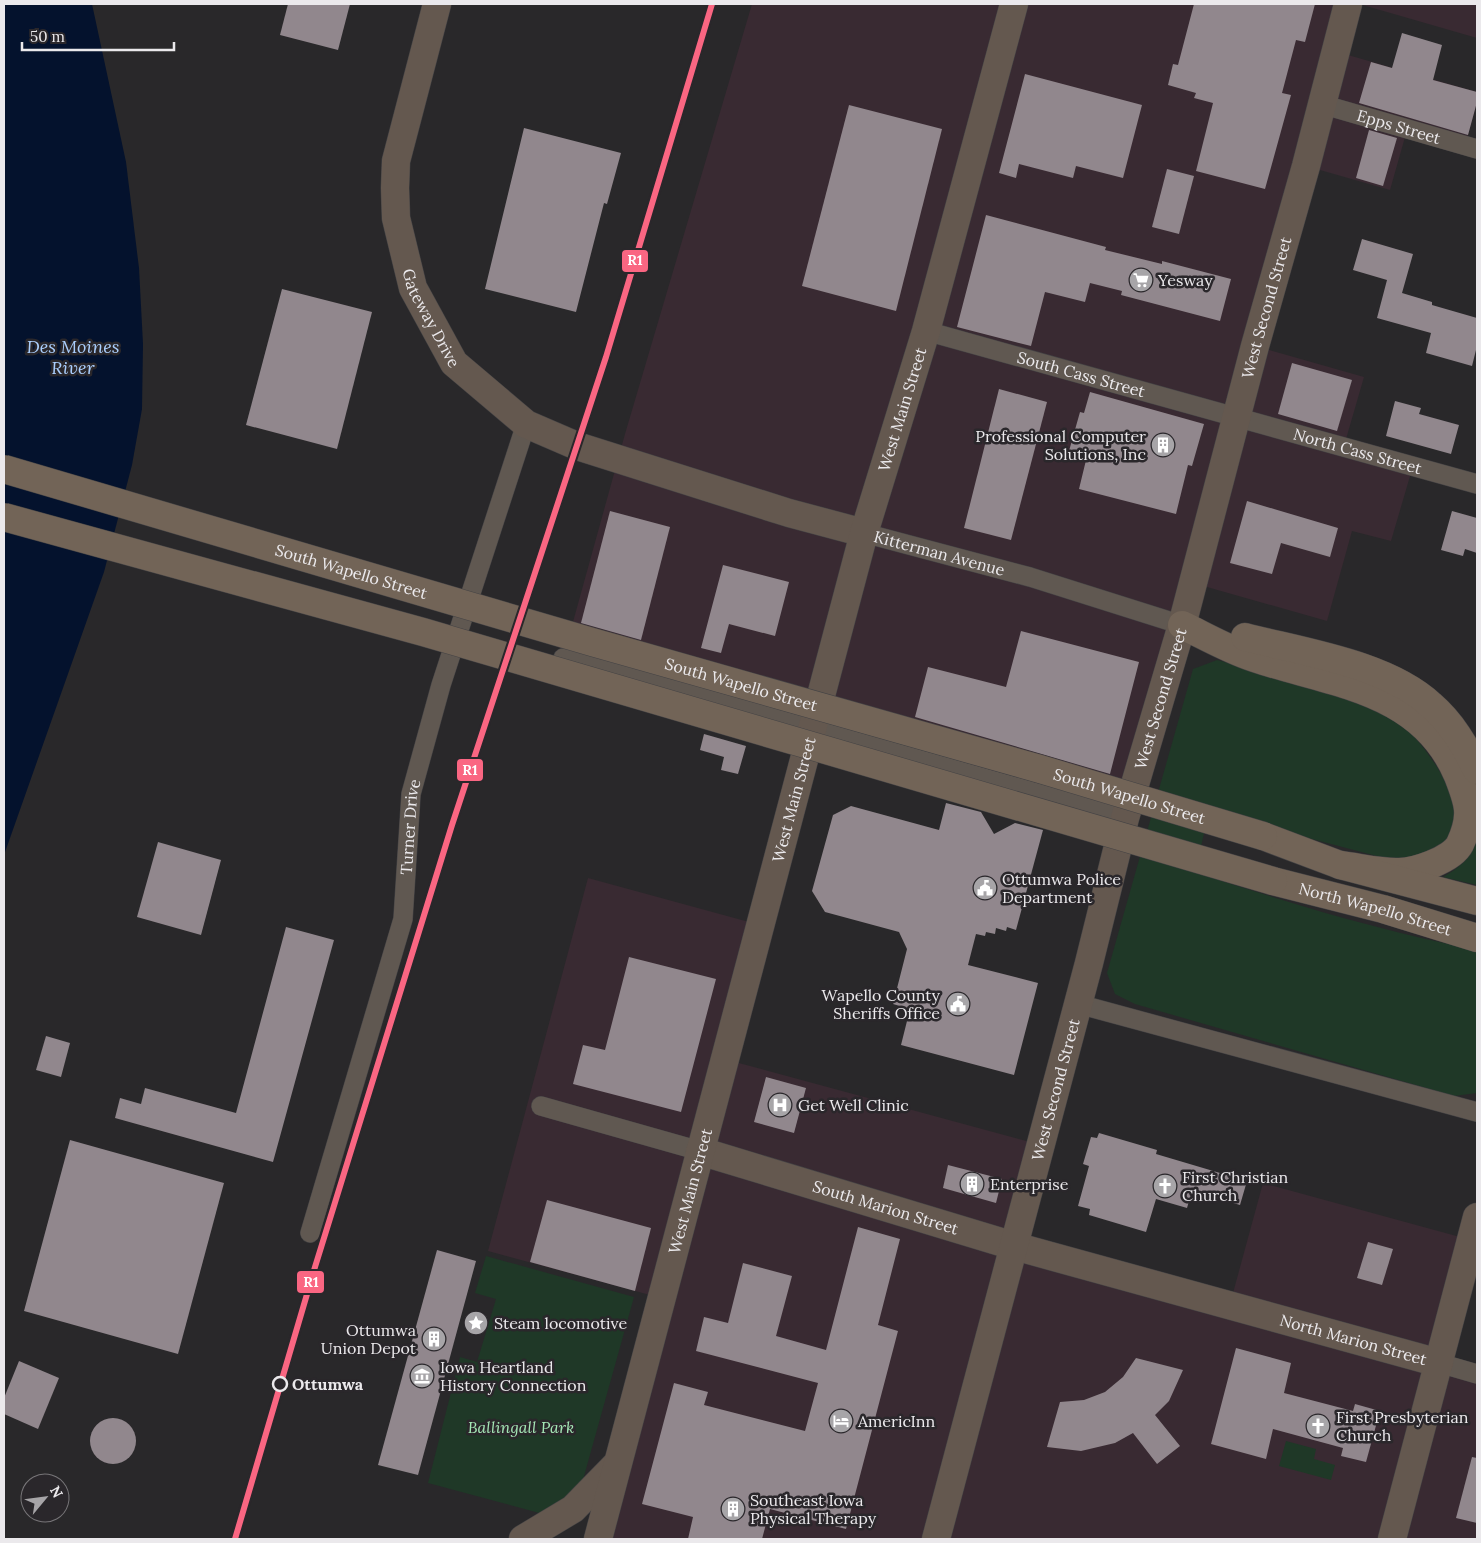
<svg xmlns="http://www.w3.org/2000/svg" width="1481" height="1543" font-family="Lora,serif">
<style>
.commercial{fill:#392a32}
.green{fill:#1f3827}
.water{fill:#04122d}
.building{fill:#91878d}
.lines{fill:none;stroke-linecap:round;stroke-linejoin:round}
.street-casing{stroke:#444345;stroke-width:20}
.secondary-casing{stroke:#444345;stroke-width:29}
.highway-casing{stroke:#444345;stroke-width:29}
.street{stroke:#605851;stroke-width:19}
.secondary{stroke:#64584f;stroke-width:28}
.highway{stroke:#726457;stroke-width:28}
.highway-bridge-casing{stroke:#444345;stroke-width:29;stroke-linecap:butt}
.highway-bridge{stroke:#726457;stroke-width:28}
.rail-1-casing{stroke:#2a272b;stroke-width:10}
.rail-1{stroke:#fa6682;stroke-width:6}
.stop-dot{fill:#2a272b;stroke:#ebe9ec;stroke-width:2.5}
.labels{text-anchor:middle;stroke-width:5;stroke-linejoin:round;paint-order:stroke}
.street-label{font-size:16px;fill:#ebe9ec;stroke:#2a272b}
.poi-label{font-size:16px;fill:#ebe9ec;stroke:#2a272b;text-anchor:start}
.stop-label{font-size:16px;font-weight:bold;fill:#ebe9ec;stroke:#2a272b;text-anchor:start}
.park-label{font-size:16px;font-style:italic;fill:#a5e7b6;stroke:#2a272b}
.water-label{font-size:18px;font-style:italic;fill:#aacefd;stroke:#2a272b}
.line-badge{stroke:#2a272b;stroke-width:2}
.badge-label{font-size:14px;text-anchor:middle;font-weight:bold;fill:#fff}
</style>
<rect width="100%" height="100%" fill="#29282a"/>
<g class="commercial">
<path d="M752,4H1348L1334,51L1477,92V102L1467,139L1409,123L1390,190L1306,166L1255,346L1364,377L1344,446L1413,466L1391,541L1352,531L1327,621L1193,583L1125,818L563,658L625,434Z"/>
<path d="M1359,4H1477V38L1387,12Z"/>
<path d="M588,878L760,925L724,1059L1041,1145L1014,1245L1230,1304L1263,1183L1471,1240L1439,1363L1477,1374V1539H598L661,1298L488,1251Z"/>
</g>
<g class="green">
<path d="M1217,660C1278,676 1347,686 1400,722C1412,731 1436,763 1442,776C1452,795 1459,809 1452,830C1443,855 1415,859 1392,860L1209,812L1195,872C1288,903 1381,931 1477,950V1093L1454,1096L1135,1004L1115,994L1107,973L1193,669Z"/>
<path d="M1477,839V885L1443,877C1459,868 1472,858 1477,839Z"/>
<path d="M486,1256L634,1297L581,1487L543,1514L428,1483L460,1357L477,1362L496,1299L475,1293Z"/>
<path d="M1286,1441L1316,1449L1314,1459L1335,1465L1331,1480L1279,1466Z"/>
</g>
<path class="water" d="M4,4H92L126,162L139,268L143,344L142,409L132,465L104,572L4,855Z"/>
<g class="building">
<path d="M288,4H350L338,50L280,35Z"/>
<path d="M1194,4H1315L1305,42L1296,40L1282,93L1291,95L1265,189L1196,171L1213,103L1194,98L1196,93L1168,85L1173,64L1178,65Z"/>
<path d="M1402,33L1442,45L1433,80L1477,92V102L1468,135L1359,103L1371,62L1392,68Z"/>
<path d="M1025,74L1142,105L1123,178L1076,166L1073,178L1019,164L1016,178L999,173Z"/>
<path d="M849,105L942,129L896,311L802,286Z"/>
<path d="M524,128L621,153L607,204L604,203L576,312L485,289Z"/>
<path d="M1369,130L1397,138L1383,186L1356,178Z"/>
<path d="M1167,169L1194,176L1179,234L1152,227Z"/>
<path d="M986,215L1106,247L1105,250L1162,264V261L1231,279L1220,321L1121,295L1122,291L1090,283L1085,302L1045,292L1031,346L957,327Z"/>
<path d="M1362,239L1413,254L1402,293L1432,302V305L1477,318V346L1472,366L1426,353L1431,333L1377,318L1387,280L1353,270Z"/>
<path d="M282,289L372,312L337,449L246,425Z"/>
<path d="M1292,363L1352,380L1337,431L1278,414Z"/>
<path d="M999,389L1047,402L1011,540L964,528Z"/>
<path d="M1090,392L1204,424L1192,466L1188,465L1176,514L1079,489L1087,456L1069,451L1080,412L1084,413Z"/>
<path d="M1395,401L1421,408L1419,414L1459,425L1451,454L1386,436Z"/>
<path d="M1247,501L1338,528L1330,557L1281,543L1272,574L1230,563Z"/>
<path d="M610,511L670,527L641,640L581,623Z"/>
<path d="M1452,511L1477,518V553L1465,549L1463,556L1441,550Z"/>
<path d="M723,565L789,582L775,636L729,624L721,653L701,648Z"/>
<path d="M1021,631L1139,662L1110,774L915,717L928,667L1006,687Z"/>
<path d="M704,734L746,746L738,774L721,770L724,757L700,750Z"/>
<path d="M946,803L981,812L994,834L1015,823L1043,830L1016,930L1007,927L1006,931L996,928L995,934L986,932L985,936L976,934L968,965L1038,983L1014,1075L901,1045L910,1009L893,1004L907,949L899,932L825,912L812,891L833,815L851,806L939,830Z"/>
<path d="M158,842L221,860L201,935L137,917Z"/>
<path d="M286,927L334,940L273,1162L115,1118L120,1098L141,1104L145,1088L236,1113Z"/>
<path d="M629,957L716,979L681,1112L573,1084L583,1045L605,1050Z"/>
<path d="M46,1036L70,1043L61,1077L36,1070Z"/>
<path d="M766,1077L806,1088L794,1133L754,1122Z"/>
<path d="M1099,1133L1157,1150L1156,1154L1247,1181L1240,1205L1192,1191L1187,1208L1156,1199L1146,1232L1089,1215L1090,1209L1078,1206L1089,1166L1083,1164L1091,1137L1097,1138Z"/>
<path d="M70,1140L224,1183L178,1354L24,1311Z"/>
<path d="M948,1165L1002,1179L996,1203L943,1188Z"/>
<path d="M547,1200L651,1228L635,1291L530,1262Z"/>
<path d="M858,1227L900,1239L878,1325L898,1331L846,1529L770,1509L762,1539H688L693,1517L642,1504L674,1383L708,1392L704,1405L805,1431L818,1383L696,1351L704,1317L728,1323L743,1263L792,1276L776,1336L826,1350Z"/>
<path d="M1368,1242L1393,1249L1382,1285L1357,1278Z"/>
<path d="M437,1250L476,1261L418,1475L378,1465Z"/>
<path d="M1236,1348L1291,1363L1284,1393L1353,1411L1355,1404L1380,1411L1366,1462L1341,1456L1343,1448L1273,1429L1266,1459L1211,1444Z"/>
<path d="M1136,1358L1183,1370L1169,1401L1155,1415L1180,1446L1157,1464L1133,1433L1115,1443L1081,1451L1047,1447L1060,1402L1084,1400L1105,1392L1123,1377Z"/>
<path d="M19,1361L59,1378L38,1429L4,1414V1398Z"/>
<circle cx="113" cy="1441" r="23"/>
<path d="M1472,1457L1477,1458V1523L1456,1518Z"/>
</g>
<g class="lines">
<g class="street-casing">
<g id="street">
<path id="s1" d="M1321,104L1477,149"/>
<path id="s2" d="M926,331L1477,484"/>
<path id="s3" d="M864,533L1030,577L1182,625"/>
<path d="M563,658L1125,818"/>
<path d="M1078,1004L1477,1112"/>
<path d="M541,1106L700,1151"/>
<path id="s4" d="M310,1233L403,919L411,794L441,685L526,424"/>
<path d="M1439,1363L1477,1374"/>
</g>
</g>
<g class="secondary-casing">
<g id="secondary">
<path id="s5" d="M437,4L396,161L395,188L396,218L413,288L454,363L526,424L577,446L789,513L864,533"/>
<path id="s6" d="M700,1151L1014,1246L1439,1363"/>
<path d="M523,1539L573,1509L615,1466"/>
<path id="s7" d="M598,1539L864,533L926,331L1014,4"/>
<path id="s8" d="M936,1539L1089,963L1125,818L1182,625L1255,346L1306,166L1348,4"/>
<path d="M1392,1539L1477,1217"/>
</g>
</g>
<g class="highway-casing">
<g id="highway">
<path d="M1182,625C1205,636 1229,650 1254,658C1332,684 1422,689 1458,776C1469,804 1473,816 1460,844C1452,860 1413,873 1396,872C1378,872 1358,867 1340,865"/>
<path d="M1245,637C1303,652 1387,664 1431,705C1452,723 1465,746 1477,770"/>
<path d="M1263,836L1340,865L1477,901"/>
<path id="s9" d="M1273,881L1383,909L1477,938"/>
</g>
</g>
<use href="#street" class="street"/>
<use href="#secondary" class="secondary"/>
<use href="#highway" class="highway"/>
<g class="highway-bridge-casing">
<g id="highway-bridge">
<path id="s10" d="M4,469L592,642L1040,769L1263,836"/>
<path d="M4,517L423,632L1273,881"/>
</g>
</g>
<use href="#highway-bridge" class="highway-bridge"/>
<g class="rail-1-casing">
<path id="rail-1" d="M235,1539L315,1267L452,825L606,357L712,4"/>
</g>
<use href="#rail-1" class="rail-1"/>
</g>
<defs>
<g id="supermarket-disc" transform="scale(1.25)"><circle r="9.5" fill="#a7a5a8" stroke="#2a272b"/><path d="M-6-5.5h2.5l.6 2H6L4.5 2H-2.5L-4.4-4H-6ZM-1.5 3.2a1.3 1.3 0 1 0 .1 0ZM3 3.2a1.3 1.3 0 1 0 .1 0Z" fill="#fff"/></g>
<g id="building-disc" transform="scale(1.25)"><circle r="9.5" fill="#a7a5a8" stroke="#2a272b"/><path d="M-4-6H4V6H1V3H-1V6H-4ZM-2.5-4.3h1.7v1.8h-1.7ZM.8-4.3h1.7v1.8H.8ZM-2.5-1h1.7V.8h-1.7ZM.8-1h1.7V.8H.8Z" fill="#fff"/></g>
<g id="civic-disc" transform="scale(1.25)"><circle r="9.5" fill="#a7a5a8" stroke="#2a272b"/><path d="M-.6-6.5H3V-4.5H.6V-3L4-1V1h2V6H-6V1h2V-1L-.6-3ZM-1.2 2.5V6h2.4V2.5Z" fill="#fff"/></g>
<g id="hospital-disc" transform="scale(1.25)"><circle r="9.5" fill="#a7a5a8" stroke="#2a272b"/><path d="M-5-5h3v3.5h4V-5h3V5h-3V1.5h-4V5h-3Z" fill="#fff"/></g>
<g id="church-disc" transform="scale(1.25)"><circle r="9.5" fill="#a7a5a8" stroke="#2a272b"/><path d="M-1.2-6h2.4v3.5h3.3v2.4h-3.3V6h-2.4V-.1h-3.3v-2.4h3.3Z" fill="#fff"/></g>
<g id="sight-disc" transform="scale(1.25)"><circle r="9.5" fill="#a7a5a8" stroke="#2a272b"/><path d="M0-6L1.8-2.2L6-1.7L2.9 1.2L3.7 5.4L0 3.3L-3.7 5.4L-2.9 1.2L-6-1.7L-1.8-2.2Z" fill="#fff"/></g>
<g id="museum-disc" transform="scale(1.25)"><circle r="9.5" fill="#a7a5a8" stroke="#2a272b"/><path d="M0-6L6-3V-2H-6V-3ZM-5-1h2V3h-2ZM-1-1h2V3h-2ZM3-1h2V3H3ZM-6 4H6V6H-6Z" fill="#fff"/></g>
<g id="hotel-disc" transform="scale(1.25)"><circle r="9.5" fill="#a7a5a8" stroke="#2a272b"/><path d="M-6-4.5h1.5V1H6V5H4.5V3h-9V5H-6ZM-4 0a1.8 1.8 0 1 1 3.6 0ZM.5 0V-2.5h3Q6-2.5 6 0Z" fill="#fff"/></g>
</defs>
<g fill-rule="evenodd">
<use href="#supermarket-disc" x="1141" y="280"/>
<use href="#building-disc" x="1163" y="445"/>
<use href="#civic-disc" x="985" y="888"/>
<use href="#civic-disc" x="958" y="1004"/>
<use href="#hospital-disc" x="780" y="1105"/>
<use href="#building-disc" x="972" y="1184"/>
<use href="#church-disc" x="1165" y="1186"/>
<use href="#sight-disc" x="476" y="1323"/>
<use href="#building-disc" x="434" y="1339"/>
<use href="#museum-disc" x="422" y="1376"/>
<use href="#hotel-disc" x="841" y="1421"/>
<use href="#church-disc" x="1318" y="1426"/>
<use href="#building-disc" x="733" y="1509"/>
</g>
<circle class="stop-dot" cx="280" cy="1384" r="7"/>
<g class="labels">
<g class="street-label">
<text dy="6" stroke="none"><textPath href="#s1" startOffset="81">Epps Street</textPath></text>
<text dy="6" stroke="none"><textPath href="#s8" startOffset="1275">West Second Street</textPath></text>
<text dy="6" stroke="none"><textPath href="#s5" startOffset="326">Gateway Drive</textPath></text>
<text dy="6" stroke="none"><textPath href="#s2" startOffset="161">South Cass Street</textPath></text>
<text dy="6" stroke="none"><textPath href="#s7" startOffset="1170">West Main Street</textPath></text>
<text dy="6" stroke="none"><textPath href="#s2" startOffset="448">North Cass Street</textPath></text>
<text dy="6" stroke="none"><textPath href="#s3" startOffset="78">Kitterman Avenue</textPath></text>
<text dy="6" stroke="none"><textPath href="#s10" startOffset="362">South Wapello Street</textPath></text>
<text dy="6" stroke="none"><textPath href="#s10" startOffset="768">South Wapello Street</textPath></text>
<text dy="6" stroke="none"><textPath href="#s8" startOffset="870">West Second Street</textPath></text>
<text dy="6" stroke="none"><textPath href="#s10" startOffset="1172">South Wapello Street</textPath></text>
<text dy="6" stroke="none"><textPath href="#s7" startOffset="765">West Main Street</textPath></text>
<text dy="6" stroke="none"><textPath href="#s4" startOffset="420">Turner Drive</textPath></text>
<text dy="6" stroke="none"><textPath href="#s9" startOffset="106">North Wapello Street</textPath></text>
<text dy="6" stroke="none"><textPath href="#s8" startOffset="465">West Second Street</textPath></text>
<text dy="6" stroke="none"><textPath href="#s7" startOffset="360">West Main Street</textPath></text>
<text dy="6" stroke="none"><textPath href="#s6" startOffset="194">South Marion Street</textPath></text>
<text dy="6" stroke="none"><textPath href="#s6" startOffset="680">North Marion Street</textPath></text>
</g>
<g class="poi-label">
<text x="1158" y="286">Yesway</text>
<text x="1146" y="442" text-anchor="end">Professional Computer<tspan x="1146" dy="18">Solutions, Inc</tspan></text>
<text x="1002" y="885">Ottumwa Police<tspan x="1002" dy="18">Department</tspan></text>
<text x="940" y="1001" text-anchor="end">Wapello County<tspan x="940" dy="18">Sheriffs Office</tspan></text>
<text x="798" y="1111">Get Well Clinic</text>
<text x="1182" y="1183">First Christian<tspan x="1182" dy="18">Church</tspan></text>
<text x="990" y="1190">Enterprise</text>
<text x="494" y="1329">Steam locomotive</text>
<text x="416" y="1336" text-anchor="end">Ottumwa<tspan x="416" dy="18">Union Depot</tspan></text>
<text x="440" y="1373">Iowa Heartland<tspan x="440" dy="18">History Connection</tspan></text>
<text x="1336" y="1423">First Presbyterian<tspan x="1336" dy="18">Church</tspan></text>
<text x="858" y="1427">AmericInn</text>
<text x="750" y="1506">Southeast Iowa<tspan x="750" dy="18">Physical Therapy</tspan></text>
</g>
<g class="stop-label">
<text x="292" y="1390">Ottumwa</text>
</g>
<g class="park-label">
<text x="521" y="1433">Ballingall Park</text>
</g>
<g class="water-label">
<text x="73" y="353">Des Moines<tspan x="73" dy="21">River</tspan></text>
</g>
</g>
<g class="line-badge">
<rect x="621" y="249" width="28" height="24" rx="5" fill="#fa6682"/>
<rect x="456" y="758" width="28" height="24" rx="5" fill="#fa6682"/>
<rect x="296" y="1270" width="29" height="24" rx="5" fill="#fa6682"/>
</g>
<g class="badge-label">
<text x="635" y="265">R1</text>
<text x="470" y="775">R1</text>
<text x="311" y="1287">R1</text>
</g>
<rect width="1481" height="1543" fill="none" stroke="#ebe9ec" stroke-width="10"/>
<g transform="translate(45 1498) rotate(61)"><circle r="24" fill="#2a272b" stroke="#777578"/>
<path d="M0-4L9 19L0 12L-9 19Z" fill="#a7a5a8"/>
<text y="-8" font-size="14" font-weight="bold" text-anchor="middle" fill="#ebe9ec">N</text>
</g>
<path d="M22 42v8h152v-8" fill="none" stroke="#ebe9ec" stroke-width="2.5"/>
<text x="30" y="42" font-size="15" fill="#ebe9ec" stroke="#2a272b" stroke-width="4" paint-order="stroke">50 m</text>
</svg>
